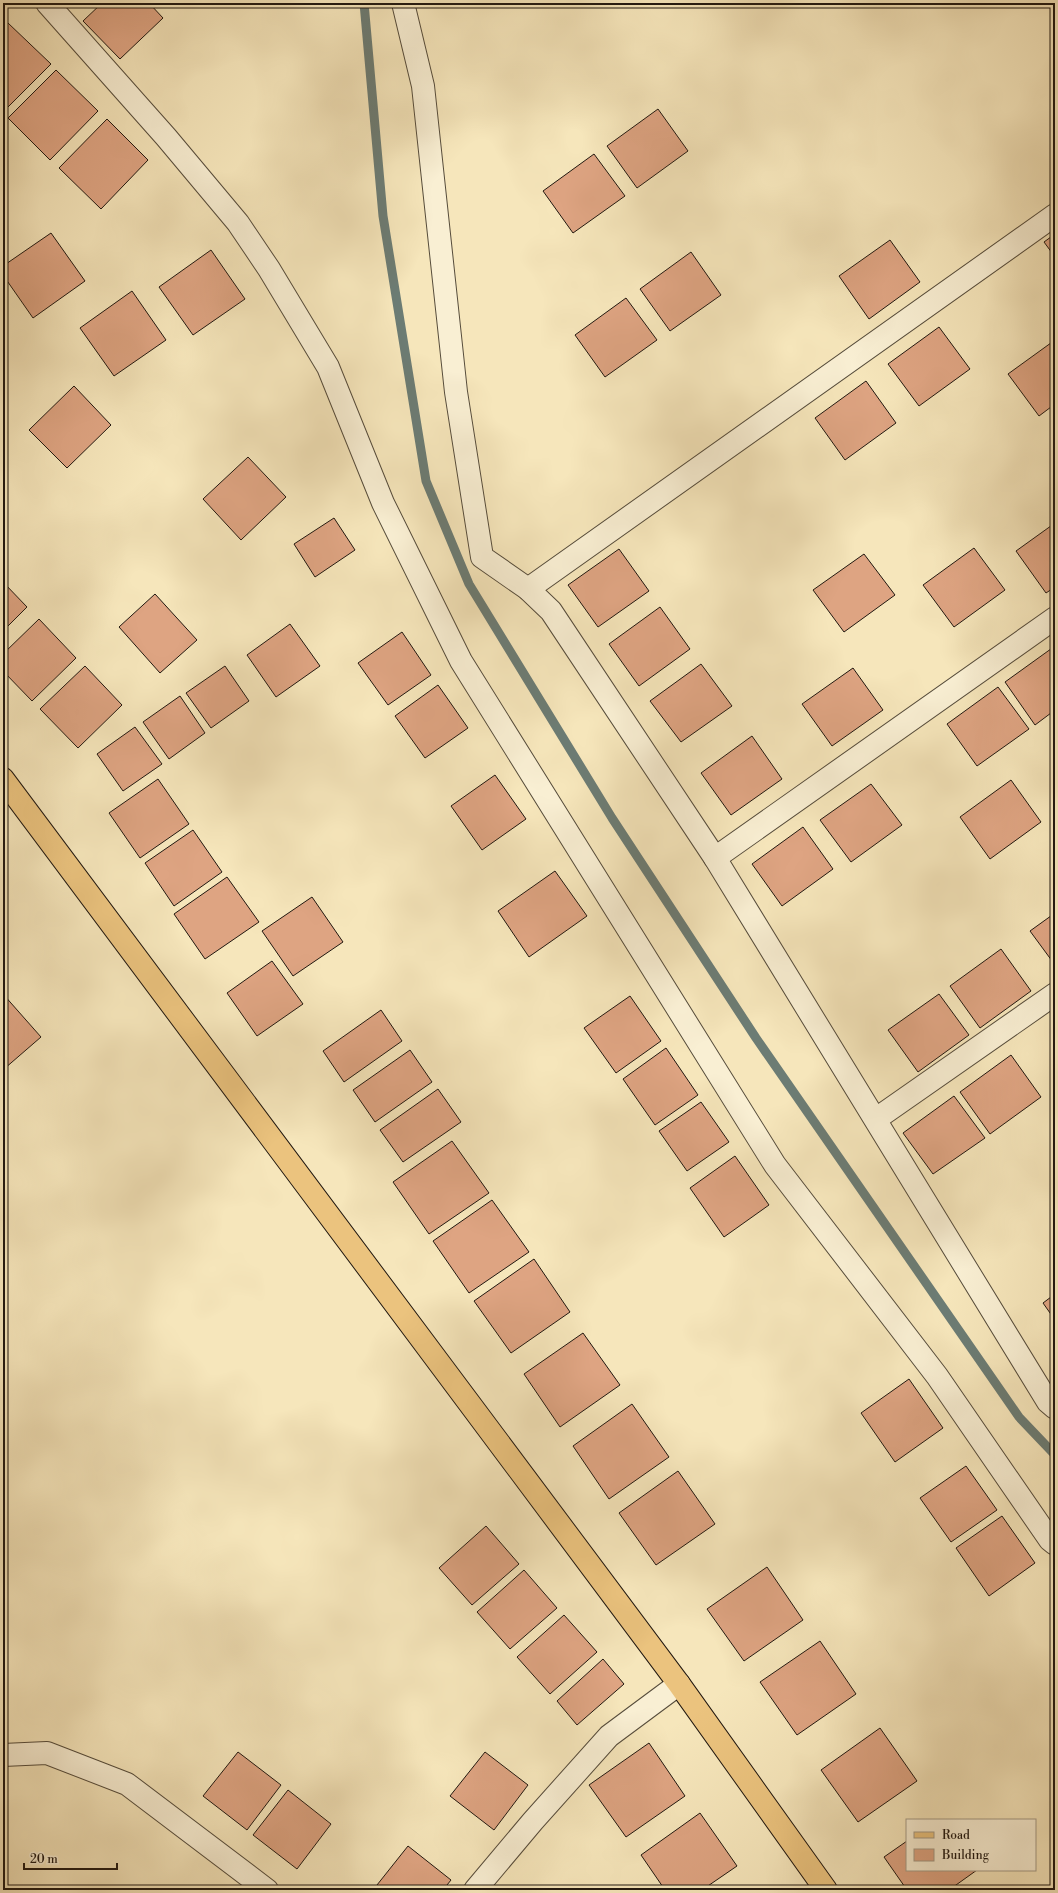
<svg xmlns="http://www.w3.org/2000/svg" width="1058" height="1893" font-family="'Libre Bodoni',serif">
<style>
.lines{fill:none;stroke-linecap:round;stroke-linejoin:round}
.stream{stroke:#6c7c74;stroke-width:9}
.building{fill:#dea482;stroke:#211810}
.minor-casing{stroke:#564c3b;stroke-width:24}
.major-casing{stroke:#211810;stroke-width:24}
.minor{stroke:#f9efd3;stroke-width:22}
.major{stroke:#ebc37e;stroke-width:22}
</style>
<rect width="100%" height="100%" fill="#f6e6bb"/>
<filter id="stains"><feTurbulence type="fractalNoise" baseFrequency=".005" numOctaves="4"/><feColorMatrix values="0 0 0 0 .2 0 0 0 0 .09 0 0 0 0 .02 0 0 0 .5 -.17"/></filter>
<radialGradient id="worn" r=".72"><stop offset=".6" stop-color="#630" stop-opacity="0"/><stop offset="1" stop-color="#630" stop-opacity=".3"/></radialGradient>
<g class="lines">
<path class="stream" d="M364,3L383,216L426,481L469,584L612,818L756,1038L1019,1417L1055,1455"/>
</g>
<g class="building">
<path d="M102,3H149L163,18L120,59L83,21Z"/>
<path d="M8,23L51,64L3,112V28Z"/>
<path d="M56,70L98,111L50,160L8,118Z"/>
<path d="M658,109L688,151L637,188L607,146Z"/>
<path d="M107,119L148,160L101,209L59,168Z"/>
<path d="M594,154L625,196L573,233L543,191Z"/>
<path d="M51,233L85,281L33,318L3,275V266Z"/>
<path d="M1055,234V257L1044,242Z"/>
<path d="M890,240L920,282L869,319L839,276Z"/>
<path d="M211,250L245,299L193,335L159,287Z"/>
<path d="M691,252L721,295L670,331L640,289Z"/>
<path d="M132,291L166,340L114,376L80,328Z"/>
<path d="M626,298L657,340L605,377L575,335Z"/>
<path d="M939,327L970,369L919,406L888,364Z"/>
<path d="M1055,340V404L1039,416L1008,374Z"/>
<path d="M866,381L896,423L845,460L815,418Z"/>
<path d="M74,386L111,425L67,468L29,430Z"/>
<path d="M248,457L286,497L241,540L203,499Z"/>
<path d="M334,518L355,550L315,577L294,544Z"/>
<path d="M1055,523V587L1046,593L1016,551Z"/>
<path d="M974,548L1005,590L954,627L923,585Z"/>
<path d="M619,549L649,591L598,627L568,585Z"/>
<path d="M864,554L895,595L844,632L813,590Z"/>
<path d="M3,582L27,607L3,631Z"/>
<path d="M155,594L197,640L160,673L119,627Z"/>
<path d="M660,607L690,649L639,686L609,644Z"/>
<path d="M39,619L76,658L32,701L3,671V654Z"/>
<path d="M290,624L320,666L276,697L247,655Z"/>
<path d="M402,632L431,675L388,705L358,663Z"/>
<path d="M1055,646V710L1035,725L1005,682Z"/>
<path d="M701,664L732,706L681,742L650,701Z"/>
<path d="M85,666L122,705L78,748L40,709Z"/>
<path d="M225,666L249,701L211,728L186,693Z"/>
<path d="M853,668L883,710L832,746L802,704Z"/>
<path d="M438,685L468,728L425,758L395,716Z"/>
<path d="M998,687L1029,729L977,766L947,724Z"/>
<path d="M180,696L205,733L169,759L143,722Z"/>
<path d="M135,727L162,764L123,791L97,754Z"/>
<path d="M752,736L782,779L731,815L701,773Z"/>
<path d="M495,775L526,819L482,850L451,806Z"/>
<path d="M158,779L189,824L140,858L109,813Z"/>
<path d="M1011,780L1041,822L990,859L960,817Z"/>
<path d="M871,784L902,825L851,862L820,820Z"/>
<path d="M803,827L833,869L782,906L752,864Z"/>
<path d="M193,830L222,872L174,906L145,863Z"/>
<path d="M555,871L587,916L529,957L498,911Z"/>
<path d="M227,877L259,922L205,959L174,914Z"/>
<path d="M312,897L343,942L293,976L262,931Z"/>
<path d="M1055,913V965L1030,931Z"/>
<path d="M1001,949L1031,991L980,1028L950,986Z"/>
<path d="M272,961L303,1004L257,1036L227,993Z"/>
<path d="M3,994L41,1037L4,1069H3Z"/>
<path d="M939,994L969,1035L918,1072L888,1030Z"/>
<path d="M630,996L661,1041L616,1073L584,1028Z"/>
<path d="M381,1010L402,1041L344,1082L323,1051Z"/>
<path d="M666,1048L698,1095L655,1125L623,1079Z"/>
<path d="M410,1050L432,1082L375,1122L353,1090Z"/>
<path d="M1011,1055L1041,1097L990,1134L960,1092Z"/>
<path d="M438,1089L461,1122L403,1162L380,1130Z"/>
<path d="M954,1096L985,1138L933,1174L903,1133Z"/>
<path d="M701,1102L729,1142L687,1171L659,1131Z"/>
<path d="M452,1141L489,1193L429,1234L393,1182Z"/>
<path d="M735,1156L769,1205L724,1237L690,1188Z"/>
<path d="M492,1200L529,1252L469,1293L433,1241Z"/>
<path d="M534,1259L570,1312L511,1353L474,1301Z"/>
<path d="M1055,1294V1320L1043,1303Z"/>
<path d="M583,1333L620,1385L560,1427L524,1374Z"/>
<path d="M909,1379L943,1428L895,1462L861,1413Z"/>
<path d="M632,1404L669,1457L609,1499L573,1446Z"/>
<path d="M966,1466L997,1510L951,1542L920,1498Z"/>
<path d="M678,1471L715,1524L656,1565L619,1513Z"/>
<path d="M1002,1516L1035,1563L989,1596L956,1548Z"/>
<path d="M486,1526L519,1564L472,1605L439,1568Z"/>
<path d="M767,1567L803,1620L744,1661L707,1609Z"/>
<path d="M524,1570L557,1608L510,1649L477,1612Z"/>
<path d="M564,1615L597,1652L550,1694L517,1657Z"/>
<path d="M820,1641L856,1694L797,1735L760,1682Z"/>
<path d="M603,1659L624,1684L577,1725L557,1701Z"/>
<path d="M880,1728L917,1781L858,1822L821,1770Z"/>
<path d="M649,1743L685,1796L626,1837L589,1785Z"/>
<path d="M238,1752L281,1785L247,1830L203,1796Z"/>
<path d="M485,1752L528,1785L494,1830L450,1796Z"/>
<path d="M288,1790L331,1824L297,1869L253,1835Z"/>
<path d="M700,1813L737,1866L702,1890H665L641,1855Z"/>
<path d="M907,1841V1870H977L949,1890H907L884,1857Z"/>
<path d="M408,1846L451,1880L443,1890H373Z"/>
</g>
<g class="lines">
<g class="minor-casing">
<g id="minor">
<path d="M47,3L166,137L238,223L269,269L328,367L383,503L461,661L775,1165L937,1376L1050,1540L1055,1544"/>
<path d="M403,3L423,86L456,392L482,557L528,589L551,611L715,858L1048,1402L1055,1408"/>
<path d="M528,589L1055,215"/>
<path d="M715,858L1055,618"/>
<path d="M876,1119L1055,994"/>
<path d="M3,1755L47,1753L127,1784L267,1890"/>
<path d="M475,1890L533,1821L609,1736L679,1684"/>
</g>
</g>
<g class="major-casing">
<path id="major" d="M3,779L679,1684L826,1890"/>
</g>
<use href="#minor" class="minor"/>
<use href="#major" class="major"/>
</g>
<rect width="1058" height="1893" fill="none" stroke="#f6e6bb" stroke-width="16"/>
<rect x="4" y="4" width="1050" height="1885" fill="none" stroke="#211810" stroke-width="2"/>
<rect x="8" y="8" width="1042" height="1877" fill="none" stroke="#211810"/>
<rect x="906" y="1819" width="130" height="52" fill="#f9efd3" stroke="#a39985"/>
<rect x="914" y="1832" width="20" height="6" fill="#ebc37e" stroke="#a39985"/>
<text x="942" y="1839" font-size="12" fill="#211810">Road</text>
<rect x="914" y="1849" width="20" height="12" fill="#dea482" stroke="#a39985"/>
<text x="942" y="1859" font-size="12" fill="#211810">Building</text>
<path d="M24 1863v6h93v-6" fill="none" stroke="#211810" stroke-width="2"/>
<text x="30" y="1863" font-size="12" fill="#211810" stroke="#f9efd3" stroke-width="3" paint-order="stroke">20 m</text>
<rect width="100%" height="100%" filter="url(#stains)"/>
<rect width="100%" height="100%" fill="url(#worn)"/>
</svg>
